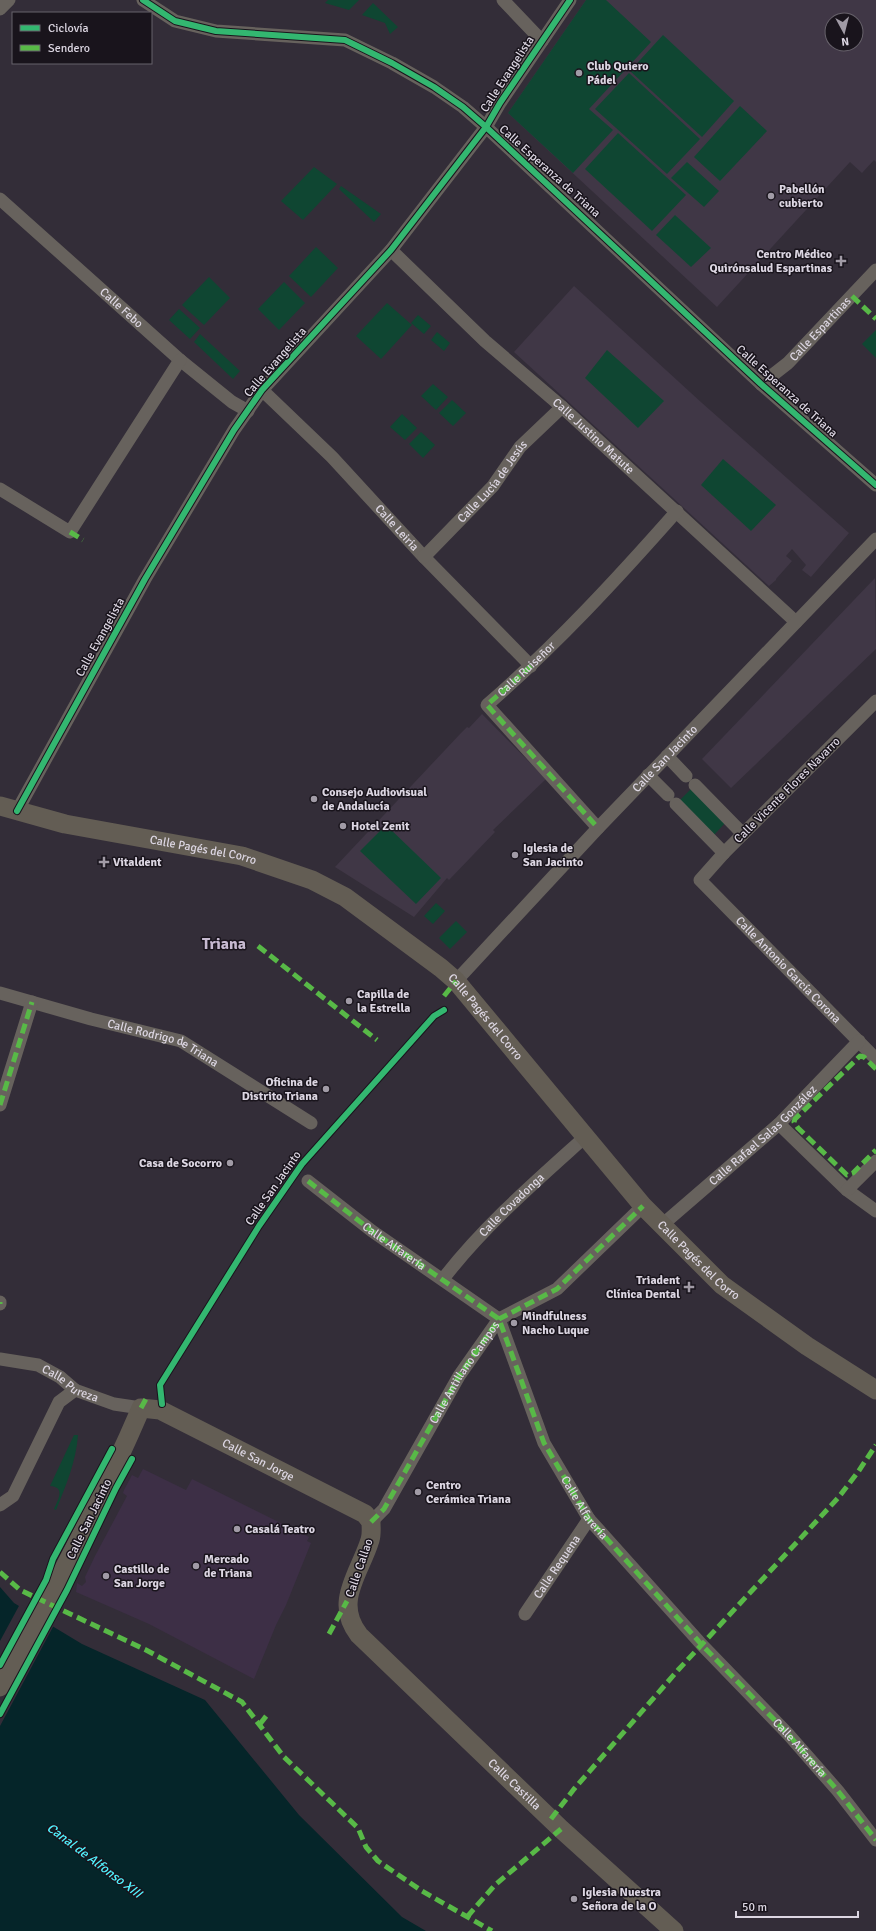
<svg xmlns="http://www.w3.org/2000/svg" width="876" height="1931" font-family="Signika,sans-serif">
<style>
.built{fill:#3d2f46}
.education{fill:#403746;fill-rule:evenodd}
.green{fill:#0f4632}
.water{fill:#052529}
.pier{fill:#332d38}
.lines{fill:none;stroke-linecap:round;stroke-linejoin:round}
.street{stroke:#67625d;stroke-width:13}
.secondary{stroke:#635d54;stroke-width:19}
.quiet{stroke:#58b947;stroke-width:5;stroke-dasharray:10 5;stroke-linecap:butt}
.cycleway-casing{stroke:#19141c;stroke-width:8}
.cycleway{stroke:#33b770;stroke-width:6}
.poi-dot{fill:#a19ba6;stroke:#19141c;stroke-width:1.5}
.labels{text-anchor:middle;stroke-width:3;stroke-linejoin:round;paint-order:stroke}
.poi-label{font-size:12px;font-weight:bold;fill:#dcd6e2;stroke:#19141c;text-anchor:start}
.street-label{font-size:12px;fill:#dcd6e2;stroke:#19141c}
.water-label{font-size:13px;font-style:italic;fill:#51f2fe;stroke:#19141c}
.district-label{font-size:16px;font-weight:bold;fill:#c7bad1;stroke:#19141c}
</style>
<rect width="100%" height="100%" fill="#332d38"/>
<path class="built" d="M143,1469L186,1490L192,1479L309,1537L307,1541L311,1543L286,1605L276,1625L254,1679L149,1624L76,1592L77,1583L82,1586L86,1582L85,1577L95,1556L127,1496L123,1493L124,1490L132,1475L138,1478Z"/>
<g class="education">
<path d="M586,0H876V162L874,160L862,173L850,162L717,307L508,113ZM832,20H856V44H832Z"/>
<path d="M574,286L702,403L849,533L811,577L802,570L806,565L792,549L786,556L792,561L776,579V580L769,586L514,352Z"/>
<path d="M875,578L876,649L731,788L702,759Z"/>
<path d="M482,714L546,779L493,830L495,832L449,880L447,878L414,917L335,867L461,733L467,727L469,728Z"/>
</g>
<g class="green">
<path d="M328,0H359L349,10L325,3Z"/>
<path d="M586,0H606L651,42L589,109L613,130L573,173L508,113Z"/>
<path d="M373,3L398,27L390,34L385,23L362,15Z"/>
<path d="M663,35L734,101L702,137L630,71Z"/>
<path d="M629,73L700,139L667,174L595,109Z"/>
<path d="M740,106L767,131L720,181L694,157Z"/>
<path d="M618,133L686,195L652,231L585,169Z"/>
<path d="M687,162L719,191L704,207L671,178Z"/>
<path d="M314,167L337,184L303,220L281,201Z"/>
<path d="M341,186L381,214L374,222L339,189Z"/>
<path d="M675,215L711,248L691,267L656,235Z"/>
<path d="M316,247L338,268L311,297L289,276Z"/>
<path d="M209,277L230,298L204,325L182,305Z"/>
<path d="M284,282L305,303L279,330L258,309Z"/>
<path d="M387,303L412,325L381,359L356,336Z"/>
<path d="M179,309L200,328L190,339L169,320Z"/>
<path d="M418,315L431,326L424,334L411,323Z"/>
<path d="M876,330V358L862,344Z"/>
<path d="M437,332L450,343L444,351L431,340Z"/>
<path d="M200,334L240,371L233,379L194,342Z"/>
<path d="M607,350L664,401L638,428L585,378Z"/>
<path d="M433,384L448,397L436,410L421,396Z"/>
<path d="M452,400L466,413L453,426L439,413Z"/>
<path d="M402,414L417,428L405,440L390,427Z"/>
<path d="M421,432L435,445L423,458L409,444Z"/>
<path d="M723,459L776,505L751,531L701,485Z"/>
<path d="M692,788L725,823L714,835L680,800Z"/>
<path d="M386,825L441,878L416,904L360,851Z"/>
<path d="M436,903L445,911L433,924L424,916Z"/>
<path d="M456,921L467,932L450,949L439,938Z"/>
<path d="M74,1435H78C76,1462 66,1485 56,1510L54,1509C58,1500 66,1487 50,1486Z"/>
</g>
<path class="water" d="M0,1587L14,1603L82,1644L205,1700L299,1815L402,1917L426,1931H0Z"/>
<path class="pier" d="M20,1604L54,1625L0,1726V1641Z"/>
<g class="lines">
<g class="street">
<path d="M143,0L175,21L216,31L345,40L392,63L434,87L463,107L486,127L761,384L876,485"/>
<path d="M503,0L542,41"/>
<path d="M0,9L9,0"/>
<path id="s1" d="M0,199L180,360L232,402L248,411"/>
<path id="s2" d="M391,250L485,341L562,407L796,622"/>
<path id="s3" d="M761,384L788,363L876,270"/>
<path id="s4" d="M262,390L332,457L424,557L531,666"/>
<path d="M0,489L70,532L180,360"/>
<path id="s5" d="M424,557L493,486L520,447L562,407"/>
<path id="s6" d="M876,701L724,853L700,880L876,1059"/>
<path d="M667,756L686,776"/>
<path d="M648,775L668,795"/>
<path d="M695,785L743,834"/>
<path d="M676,804L724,853"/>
<path d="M17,811L145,579L234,430L262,390L391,250L486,127L500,103L570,0"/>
<path id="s7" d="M598,828L487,705C556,645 617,579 677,511"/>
<path id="s8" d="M456,981L598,828L876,539"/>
<path id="s9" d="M0,993L91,1019L181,1041L311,1123"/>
<path d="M0,1105L32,1002"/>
<path d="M779,1124L847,1190L876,1211"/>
<path d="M308,1181L372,1231L499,1319L544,1443L589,1519L702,1645L788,1734L838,1791L876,1840"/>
<path d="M847,1190L876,1161"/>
<path id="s10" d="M662,1225L779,1124L859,1041"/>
<path id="s11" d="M443,1279C484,1226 535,1182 585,1137"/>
<path d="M0,1302V1304"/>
<path id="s12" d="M0,1359L38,1365L60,1377L75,1390L114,1404L141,1408"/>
<path d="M0,1505L13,1496L59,1402L75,1390"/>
<path id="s13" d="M371,1522L384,1509L459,1376L499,1319L557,1289L643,1206"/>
<path id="s14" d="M525,1614L589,1519"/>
</g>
<g class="secondary">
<path id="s15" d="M0,806L65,824L242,856L312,880L345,897L441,968L456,981L643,1206L722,1285L807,1346L876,1390"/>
<path id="s16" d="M0,1687C50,1596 100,1504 141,1408L160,1410L365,1514L371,1522C371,1527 372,1534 370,1540C360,1573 333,1602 359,1635L561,1829L674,1931"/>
</g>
<g class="quiet">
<path d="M852,296L876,319"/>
<path d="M70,532L83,540"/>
<path d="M531,666L487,705L598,828"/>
<path d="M258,946L377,1040"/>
<path d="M444,996L456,981"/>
<path d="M876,1069L864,1057L860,1056L795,1119L794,1122L798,1128L847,1175L853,1173L876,1150"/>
<path d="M0,1105L32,1002"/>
<path id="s17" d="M308,1181L372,1231L499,1319L544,1443L589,1519L702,1645L788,1734L838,1791L876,1840"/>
<path d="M0,1302V1304"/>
<path d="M141,1408L147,1397"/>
<path d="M371,1522L384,1509L459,1376L499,1319L557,1289L643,1206"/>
<path d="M0,1572L20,1590L146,1650L242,1702L284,1757L358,1828L366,1847L378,1861L422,1891L492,1931"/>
<path d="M329,1634L347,1601"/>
<path d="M260,1724L267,1715"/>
<path d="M551,1819L574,1789L679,1669L838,1498L858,1472L876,1445"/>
<path d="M467,1917L495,1885L561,1829"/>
</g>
<g class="cycleway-casing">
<g id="cycleway">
<path d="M143,0L175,21L216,31L345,40L392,63L434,87L463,107L486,127L761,384L876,485"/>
<path d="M17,811L145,579L234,430L262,390L391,250L486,127L500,103L570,0"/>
<path d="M162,1404L160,1385L259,1226L302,1164L434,1016L444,1010"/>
<path d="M0,1665L46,1580L53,1559L112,1449"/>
<path d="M0,1714L67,1590L116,1488L132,1459"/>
</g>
</g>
<use href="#cycleway" class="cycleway"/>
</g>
<g class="poi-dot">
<circle cx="579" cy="73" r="4"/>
<circle cx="771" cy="196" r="4"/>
<path d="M839 255h4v4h4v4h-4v4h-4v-4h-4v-4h4z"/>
<circle cx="314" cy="799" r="4"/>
<circle cx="343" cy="826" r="4"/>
<circle cx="515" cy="855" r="4"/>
<path d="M102 856h4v4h4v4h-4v4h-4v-4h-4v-4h4z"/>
<circle cx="349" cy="1001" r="4"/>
<circle cx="326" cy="1089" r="4"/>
<circle cx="230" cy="1163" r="4"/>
<path d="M687 1281h4v4h4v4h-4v4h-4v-4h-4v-4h4z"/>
<circle cx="514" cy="1323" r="4"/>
<circle cx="418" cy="1492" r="4"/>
<circle cx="237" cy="1529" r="4"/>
<circle cx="196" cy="1566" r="4"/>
<circle cx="106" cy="1576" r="4"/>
<circle cx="574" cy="1899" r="4"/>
</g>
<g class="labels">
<g class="poi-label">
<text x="587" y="70">Club Quiero<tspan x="587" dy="14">Pádel</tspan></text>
<text x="779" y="193">Pabellón<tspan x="779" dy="14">cubierto</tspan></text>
<text x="832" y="258" text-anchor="end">Centro Médico<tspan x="832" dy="14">Quirónsalud Espartinas</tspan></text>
<text x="322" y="796">Consejo Audiovisual<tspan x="322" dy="14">de Andalucía</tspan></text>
<text x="351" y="830">Hotel Zenit</text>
<text x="523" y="852">Iglesia de<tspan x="523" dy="14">San Jacinto</tspan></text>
<text x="113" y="866">Vitaldent</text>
<text x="357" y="998">Capilla de<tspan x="357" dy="14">la Estrella</tspan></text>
<text x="318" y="1086" text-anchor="end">Oficina de<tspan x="318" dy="14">Distrito Triana</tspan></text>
<text x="222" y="1167" text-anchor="end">Casa de Socorro</text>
<text x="680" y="1284" text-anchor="end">Triadent<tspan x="680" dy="14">Clínica Dental</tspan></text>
<text x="522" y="1320">Mindfulness<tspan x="522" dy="14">Nacho Luque</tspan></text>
<text x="426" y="1489">Centro<tspan x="426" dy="14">Cerámica Triana</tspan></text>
<text x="245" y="1533">Casalá Teatro</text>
<text x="204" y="1563">Mercado<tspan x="204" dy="14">de Triana</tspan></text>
<text x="114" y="1573">Castillo de<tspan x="114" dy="14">San Jorge</tspan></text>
<text x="582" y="1896">Iglesia Nuestra<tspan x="582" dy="14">Señora de la O</tspan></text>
</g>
<g class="street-label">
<text transform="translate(507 74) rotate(-57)" y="4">Calle Evangelista</text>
<text transform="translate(550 171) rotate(42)" y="4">Calle Esperanza de Triana</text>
<text dy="4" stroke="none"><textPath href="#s1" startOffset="163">Calle Febo</textPath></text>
<text dy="4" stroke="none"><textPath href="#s3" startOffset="81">Calle Espartinas</textPath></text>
<text transform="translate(275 362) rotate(-49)" y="4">Calle Evangelista</text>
<text transform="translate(787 391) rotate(42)" y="4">Calle Esperanza de Triana</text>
<text dy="4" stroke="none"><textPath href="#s2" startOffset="275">Calle Justino Matute</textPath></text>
<text dy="4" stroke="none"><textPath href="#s5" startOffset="102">Calle Lucía de Jesús</textPath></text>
<text dy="4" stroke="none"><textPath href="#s4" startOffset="193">Calle Leiria</textPath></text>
<text transform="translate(100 637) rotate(-61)" y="4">Calle Evangelista</text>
<text dy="4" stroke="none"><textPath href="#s7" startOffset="219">Calle Ruiseñor</textPath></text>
<text dy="4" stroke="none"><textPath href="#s8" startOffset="305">Calle San Jacinto</textPath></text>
<text transform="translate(787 790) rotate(-45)" y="4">Calle Vicente Flores Navarro</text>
<text dy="4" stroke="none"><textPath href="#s15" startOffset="208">Calle Pagés del Corro</textPath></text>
<text dy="4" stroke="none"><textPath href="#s6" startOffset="377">Calle Antonio García Corona</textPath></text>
<text dy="4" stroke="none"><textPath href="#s15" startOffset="544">Calle Pagés del Corro</textPath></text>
<text dy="4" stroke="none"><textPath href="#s9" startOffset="171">Calle Rodrigo de Triana</textPath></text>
<text dy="4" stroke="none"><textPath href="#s10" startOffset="135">Calle Rafael Salas González</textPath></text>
<text transform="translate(273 1188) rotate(-55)" y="4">Calle San Jacinto</text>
<text dy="4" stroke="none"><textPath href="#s11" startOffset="101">Calle Covadonga</textPath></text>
<text dy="4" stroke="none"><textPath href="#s17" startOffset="108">Calle Alfarería</textPath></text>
<text dy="4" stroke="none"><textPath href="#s15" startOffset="868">Calle Pagés del Corro</textPath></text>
<text dy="4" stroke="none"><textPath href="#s13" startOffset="177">Calle Antillano Campos</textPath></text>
<text dy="4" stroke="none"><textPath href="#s12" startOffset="76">Calle Pureza</textPath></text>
<text dy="4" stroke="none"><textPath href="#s16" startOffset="442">Calle San Jorge</textPath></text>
<text dy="4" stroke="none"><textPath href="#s17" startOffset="444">Calle Alfarería</textPath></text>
<text transform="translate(89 1519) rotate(-64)" y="4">Calle San Jacinto</text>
<text dy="4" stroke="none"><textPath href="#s14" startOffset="57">Calle Requena</textPath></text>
<text transform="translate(359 1568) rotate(-71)" y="4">Calle Callao</text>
<text dy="4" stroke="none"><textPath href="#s17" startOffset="767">Calle Alfarería</textPath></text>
<text dy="4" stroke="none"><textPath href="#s16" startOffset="907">Calle Castilla</textPath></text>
</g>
<g class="water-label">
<text transform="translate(95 1860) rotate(37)" y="5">Canal de Alfonso XIII</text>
</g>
<g class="district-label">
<text x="224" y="949">Triana</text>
</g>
</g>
<rect x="12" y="12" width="140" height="52" fill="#19141c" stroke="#67626b"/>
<rect x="20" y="25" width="20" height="6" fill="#33b770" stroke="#67626b"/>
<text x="48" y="32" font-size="12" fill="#dcd6e2">Ciclovía</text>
<rect x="20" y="45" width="20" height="6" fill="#58b947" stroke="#67626b"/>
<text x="48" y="52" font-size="12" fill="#dcd6e2">Sendero</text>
<g transform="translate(844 32) rotate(173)"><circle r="19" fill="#19141c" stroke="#67626b"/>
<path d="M0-3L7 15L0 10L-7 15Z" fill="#a19ba6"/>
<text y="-6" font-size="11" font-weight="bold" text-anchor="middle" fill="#dcd6e2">N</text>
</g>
<path d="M736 1911v6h122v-6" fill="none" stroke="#dcd6e2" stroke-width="2"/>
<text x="742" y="1911" font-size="12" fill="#dcd6e2" stroke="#19141c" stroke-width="3" paint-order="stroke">50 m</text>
</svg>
